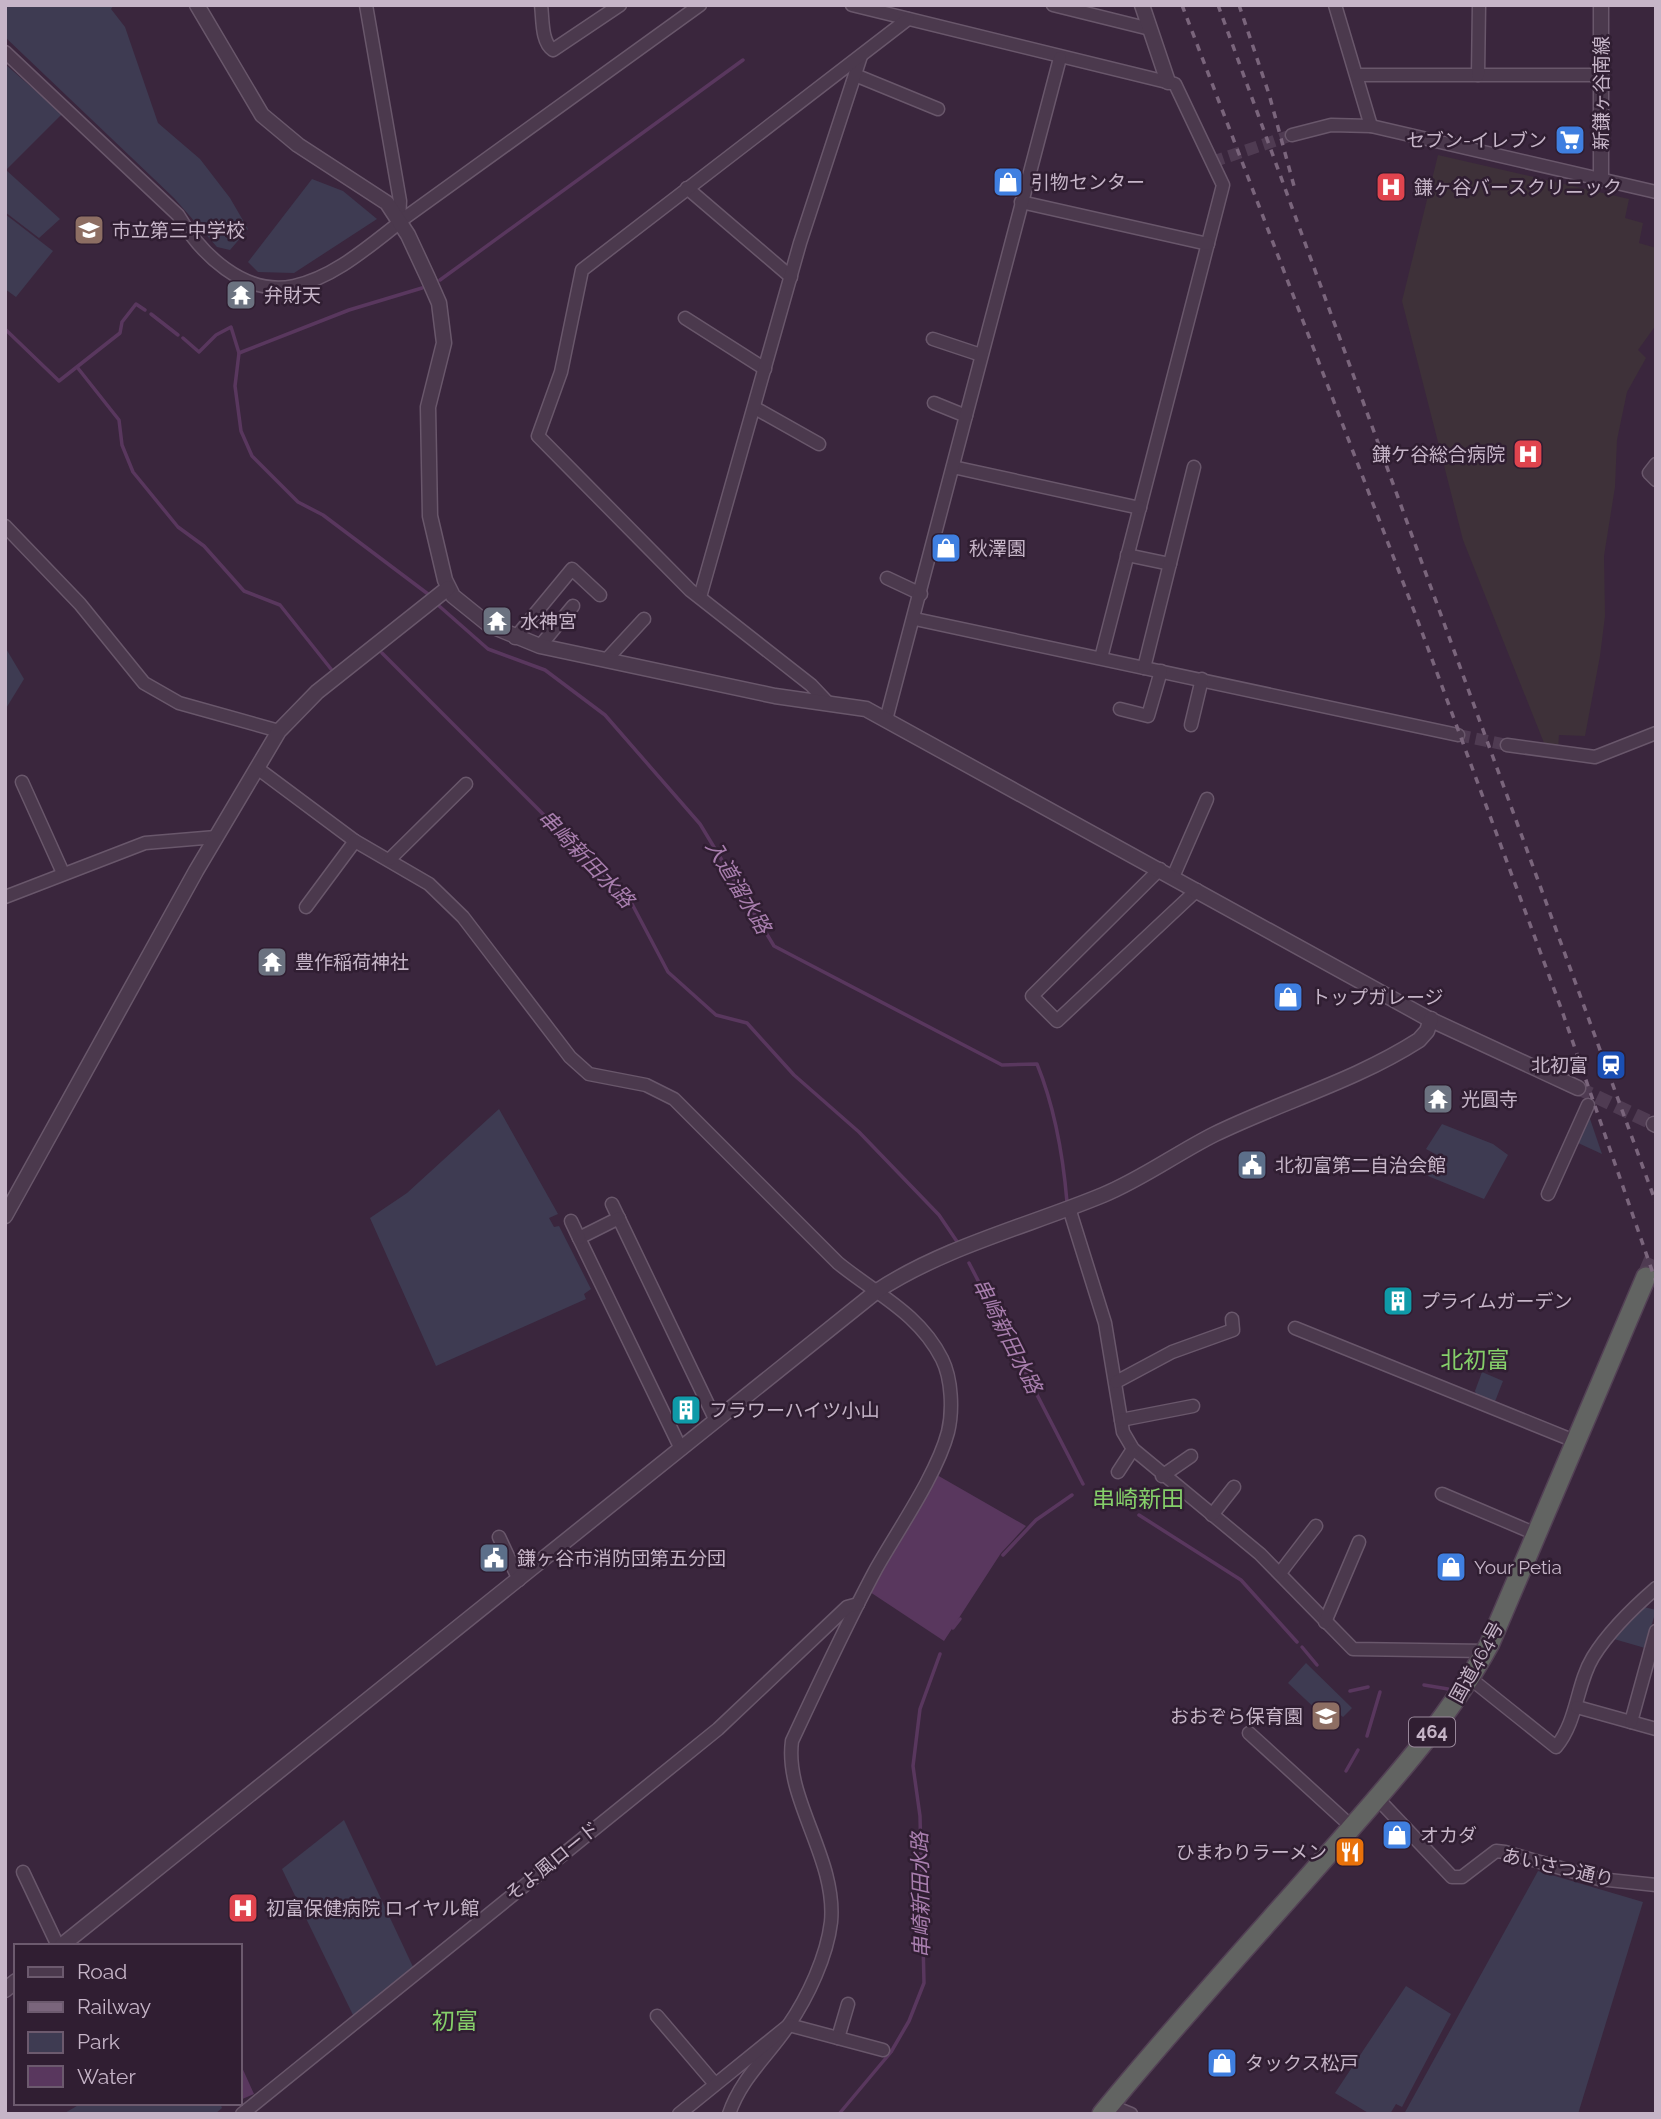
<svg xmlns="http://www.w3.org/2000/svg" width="1661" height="2119" font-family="Raleway,'Noto Sans JP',sans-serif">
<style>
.medical{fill:#3e3139}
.green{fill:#3e3b52}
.water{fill:#59375e}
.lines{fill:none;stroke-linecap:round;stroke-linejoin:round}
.stream{stroke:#59375e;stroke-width:3.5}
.minor-tunnel{stroke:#4f3b52;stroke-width:12;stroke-dasharray:12 6;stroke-linecap:butt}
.tertiary-tunnel{stroke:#4f3b52;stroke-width:14;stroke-dasharray:14 7;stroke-linecap:butt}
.trunk-tunnel{stroke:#4f3b52;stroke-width:19;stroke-dasharray:19 10;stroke-linecap:butt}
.minor-casing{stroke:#69576b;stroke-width:15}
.tertiary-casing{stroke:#69576b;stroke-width:17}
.trunk-casing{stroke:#534155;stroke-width:22}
.minor{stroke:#4b394d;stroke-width:12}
.tertiary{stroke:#4b394d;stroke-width:14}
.trunk{stroke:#626462;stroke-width:19}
.rail{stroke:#7a657c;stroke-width:3.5;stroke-dasharray:7 7;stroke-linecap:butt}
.labels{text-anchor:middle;stroke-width:5;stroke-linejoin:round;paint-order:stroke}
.shield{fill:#301e32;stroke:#99889b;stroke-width:2}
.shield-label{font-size:18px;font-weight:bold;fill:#c6b5c8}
.street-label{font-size:19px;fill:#c6b5c8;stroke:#301e32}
.poi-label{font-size:19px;fill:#c6b5c8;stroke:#301e32;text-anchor:start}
.water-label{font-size:21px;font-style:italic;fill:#a87eae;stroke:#301e32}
.quarter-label{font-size:23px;fill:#85cf6a;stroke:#301e32}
</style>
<rect width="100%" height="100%" fill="#3a263d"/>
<path class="medical" d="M1438,155L1629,199L1625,218L1643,223L1639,243L1656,248V325L1638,350L1646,358L1627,392L1617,440L1615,487L1604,556L1605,616L1600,656L1585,736L1559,735L1558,750L1546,748L1463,540L1402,301Z"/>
<g class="green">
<path d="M5,5H114L111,9L125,27L158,123L200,159L230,198L248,229L230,250L217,247L174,198L5,37Z"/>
<path d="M5,64L62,114L6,170L60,219L39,238L5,212Z"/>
<path d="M312,179L343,191L377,219L294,273L258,272L248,262Z"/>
<path d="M5,214L53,251L16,297L5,289Z"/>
<path d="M5,647L24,679L5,710Z"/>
<path d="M499,1109L558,1214L549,1218L554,1227L559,1226L591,1289L584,1294L586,1299L436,1366L370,1218L407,1193Z"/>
<path d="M1589,1116L1602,1154L1576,1142Z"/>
<path d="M1442,1124L1493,1144L1508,1155L1484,1199L1428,1176L1439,1156L1426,1149Z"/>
<path d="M1482,1372L1503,1381L1494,1404L1477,1397L1475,1391Z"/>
<path d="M1644,1607L1656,1610L1645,1648L1614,1639Z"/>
<path d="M1306,1663L1352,1708L1343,1717L1329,1705L1321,1714L1288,1683Z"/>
<path d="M344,1820L414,1969L353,2015L282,1869Z"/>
<path d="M1538,1871L1643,1902L1578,2114H1404Z"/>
<path d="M1406,1986L1451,2014L1402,2107L1396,2104L1390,2114H1370L1335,2093Z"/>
<path d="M82,2103H220L222,2108L215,2114H63Z"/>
</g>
<g class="water">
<path d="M937,1475L1026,1526L1001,1553L944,1641L870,1592Z"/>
<path d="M240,2063L254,2094L240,2100V2062Z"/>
</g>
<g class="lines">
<g class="stream">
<path d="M440,280L743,60"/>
<path d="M151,314L178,335"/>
<path d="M5,329L59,381L120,333L122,322L136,304L145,310"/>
<path d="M183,338L199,352L216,335L231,327L239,353L235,386L241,431L252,456L298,502L323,515L428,594"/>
<path d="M239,353L349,310L422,288"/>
<path d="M77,367L119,420L122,445L133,472L178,527L204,546L244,591L280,605L331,669"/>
<path d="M438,605L488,649L545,670L605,715L700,824L774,946L1002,1065L1037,1064C1055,1108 1063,1155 1067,1202"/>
<path d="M382,653L631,902L668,972L716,1015L747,1023L794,1075L859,1132L939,1215L958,1243"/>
<path d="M969,1263L1083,1484"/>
<path d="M1139,1515L1241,1580L1297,1642"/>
<path d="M1003,1555L1036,1520L1072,1495"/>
<path d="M953,1628L960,1619"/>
<path d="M1302,1647L1317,1665"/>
<path d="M1424,1685L1448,1689"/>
<path d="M1350,1691L1368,1687"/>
<path d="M1367,1736L1380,1692"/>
<path d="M1346,1771L1358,1750"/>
<path d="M839,2114L891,2052L909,2021L924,1983L920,1816L913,1766L920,1709L940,1654"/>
</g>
<g class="minor-tunnel">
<path d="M1212,162L1292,135"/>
<path d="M1458,735L1507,745"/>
</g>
<path class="tertiary-tunnel" d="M1578,1088L1654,1124"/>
<path class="trunk-tunnel" d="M1646,1277L1656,1254"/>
<g class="minor-casing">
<g id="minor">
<path d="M366,5L400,201L399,222"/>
<path d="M541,5C543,19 541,42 553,50L620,5"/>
<path d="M852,5L1175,84L1223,185L1101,658"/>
<path d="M1053,5L1150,29"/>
<path d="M1335,5L1371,126"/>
<path d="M5,52L178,215C200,253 244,297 294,286C333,278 368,247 399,223"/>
<path d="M855,75L938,109"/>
<path d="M1357,75H1601"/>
<path d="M1478,75L1479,5"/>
<path d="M1292,135L1331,125L1371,126L1656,192"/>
<path d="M687,188L791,277"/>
<path d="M1021,202L1208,244"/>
<path d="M399,222L700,5"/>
<path d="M685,318L765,369"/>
<path d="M933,339L981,355"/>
<path d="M934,403L966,416"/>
<path d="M755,408L819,444"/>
<path d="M1656,464L1649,473L1656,480"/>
<path d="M953,467L1140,508"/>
<path d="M5,526L80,604L144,683L179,703L279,731"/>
<path d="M1127,555L1170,564"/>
<path d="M887,578L921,594"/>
<path d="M700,597L800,243L861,56"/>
<path d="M915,619L1458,735"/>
<path d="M515,638L572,569L600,595"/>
<path d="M540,646L573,606"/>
<path d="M607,659L644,619"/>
<path d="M1144,668L1194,467"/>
<path d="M829,704L811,685L690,590L538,436L561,372L582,270L908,19"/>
<path d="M1120,709L1148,716L1161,671"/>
<path d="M886,720L1060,58"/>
<path d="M1191,725L1202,679"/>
<path d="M1507,745L1595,757L1656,733"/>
<path d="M257,768L355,841L429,884L463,917L570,1057L589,1074L646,1085L674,1099L838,1263C876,1294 919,1313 942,1359C952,1379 953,1411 948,1432C937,1474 898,1530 876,1569C846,1625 819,1683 792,1741C784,1799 837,1858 831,1922C827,1956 808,1997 788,2026C768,2056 741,2078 729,2114"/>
<path d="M22,782L63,873"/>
<path d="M390,859L466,784"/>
<path d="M1160,869L1032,996L1057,1021L1197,890"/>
<path d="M1173,877L1207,799"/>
<path d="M5,897L145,843L216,837"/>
<path d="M306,907L355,841"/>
<path d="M1548,1194L1588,1105"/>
<path d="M612,1204L716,1421"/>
<path d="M1069,1208L1105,1323L1123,1432L1133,1449L1260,1554L1353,1649L1486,1651"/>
<path d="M619,1218L579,1238L681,1449"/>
<path d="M571,1221L579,1238"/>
<path d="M1295,1328L1577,1442"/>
<path d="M1116,1382L1172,1352L1233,1330L1232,1319"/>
<path d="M1121,1420L1193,1406"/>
<path d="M1118,1472L1133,1449"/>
<path d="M1162,1476L1191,1456"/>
<path d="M1442,1494L1536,1534"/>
<path d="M1212,1515L1234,1487"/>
<path d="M499,1537L519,1580"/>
<path d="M1280,1573L1316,1526"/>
<path d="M1325,1622L1359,1542"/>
<path d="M1471,1679L1556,1747C1578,1720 1576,1685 1593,1657C1609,1631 1634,1607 1656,1588"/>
<path d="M1577,1707L1656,1729"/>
<path d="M1631,1722L1656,1631"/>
<path d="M1249,1733L1352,1827"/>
<path d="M1377,1798L1452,1877H1462L1496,1851L1505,1852L1599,1879L1656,1885"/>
<path d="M23,1872L58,1946"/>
<path d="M657,2016L715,2084"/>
<path d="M838,2038L848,2004"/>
<path d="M1111,2102L1116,2108L1131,2114"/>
<path d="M242,2114L718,1729L847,1607L858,1604"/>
<path d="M679,2114L789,2025L883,2050"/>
</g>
</g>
<g class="tertiary-casing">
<g id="tertiary">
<path d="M197,5L262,115L298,145L387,203L408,235L428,278L439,303L444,343L428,407L430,516L445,580L453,596L489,625L540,646L775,696L866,709L1427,1018L1578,1088"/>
<path d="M1142,5L1168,82"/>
<path d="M1601,180V5"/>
<path d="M1654,1124L1656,1125"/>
<path d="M5,1216L196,871L279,731L317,692L448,588"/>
<path d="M61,1946L877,1291C944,1247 1028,1226 1103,1195C1142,1179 1177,1153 1215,1134C1283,1101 1355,1081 1419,1040L1427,1031L1431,1019"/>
<path d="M5,1990L16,1981"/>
</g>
</g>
<g class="trunk-casing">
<path id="trunk" d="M1102,2114C1178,2021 1260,1932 1339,1842C1394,1779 1450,1717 1490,1643L1646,1277"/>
</g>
<use href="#minor" class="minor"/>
<use href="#tertiary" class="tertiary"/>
<use href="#trunk" class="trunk"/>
<g class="rail">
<path d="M1182,5L1416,616L1561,1008L1656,1282"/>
<path d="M1218,5L1656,1203"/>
<path d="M1239,5L1269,94L1294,186"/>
</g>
</g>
<defs>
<g id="supermarket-square" transform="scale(1.575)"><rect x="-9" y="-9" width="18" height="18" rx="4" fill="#3f7fe0" stroke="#301e32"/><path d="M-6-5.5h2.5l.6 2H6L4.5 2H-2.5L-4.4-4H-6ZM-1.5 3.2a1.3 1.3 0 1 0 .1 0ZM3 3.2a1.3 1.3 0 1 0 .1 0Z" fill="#fff"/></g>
<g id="shop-square" transform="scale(1.575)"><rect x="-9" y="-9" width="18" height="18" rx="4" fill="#3f7fe0" stroke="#301e32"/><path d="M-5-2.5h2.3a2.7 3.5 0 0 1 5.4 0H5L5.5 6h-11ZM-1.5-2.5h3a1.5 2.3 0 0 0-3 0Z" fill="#fff"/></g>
<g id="hospital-square" transform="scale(1.575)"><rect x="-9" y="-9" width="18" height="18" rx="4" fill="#e0444e" stroke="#301e32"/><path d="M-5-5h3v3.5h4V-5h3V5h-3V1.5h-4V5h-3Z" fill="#fff"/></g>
<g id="school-square" transform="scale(1.575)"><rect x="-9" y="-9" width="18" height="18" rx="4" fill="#8d6e63" stroke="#301e32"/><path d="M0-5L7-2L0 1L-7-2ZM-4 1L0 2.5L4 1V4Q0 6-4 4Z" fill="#fff"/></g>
<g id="temple-square" transform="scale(1.575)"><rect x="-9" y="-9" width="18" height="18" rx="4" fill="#6b7280" stroke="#301e32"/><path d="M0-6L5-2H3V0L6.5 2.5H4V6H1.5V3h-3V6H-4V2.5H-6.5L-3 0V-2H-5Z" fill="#fff"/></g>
<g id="station-square" transform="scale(1.575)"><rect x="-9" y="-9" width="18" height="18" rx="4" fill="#1a4fb4" stroke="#301e32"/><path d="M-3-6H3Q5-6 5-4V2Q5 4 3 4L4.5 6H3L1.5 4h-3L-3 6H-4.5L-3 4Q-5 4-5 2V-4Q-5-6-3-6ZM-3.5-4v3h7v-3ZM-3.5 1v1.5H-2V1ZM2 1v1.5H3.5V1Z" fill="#fff"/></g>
<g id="civic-square" transform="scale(1.575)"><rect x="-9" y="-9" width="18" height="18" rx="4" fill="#5c6f8a" stroke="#301e32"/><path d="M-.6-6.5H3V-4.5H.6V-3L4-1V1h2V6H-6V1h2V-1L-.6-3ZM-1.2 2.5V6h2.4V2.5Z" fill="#fff"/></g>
<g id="building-square" transform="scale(1.575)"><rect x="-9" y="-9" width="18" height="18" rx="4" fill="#0f9aa8" stroke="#301e32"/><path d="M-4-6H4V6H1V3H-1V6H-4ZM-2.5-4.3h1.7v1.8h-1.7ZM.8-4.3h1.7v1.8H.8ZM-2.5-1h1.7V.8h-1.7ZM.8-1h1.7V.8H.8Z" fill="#fff"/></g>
<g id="restaurant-square" transform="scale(1.575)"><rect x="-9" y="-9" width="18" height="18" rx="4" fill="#e8710a" stroke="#301e32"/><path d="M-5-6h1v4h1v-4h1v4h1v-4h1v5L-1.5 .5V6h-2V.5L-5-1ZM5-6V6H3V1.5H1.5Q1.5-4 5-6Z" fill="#fff"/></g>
</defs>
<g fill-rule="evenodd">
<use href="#supermarket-square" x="1570" y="140"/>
<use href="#shop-square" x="1008" y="182"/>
<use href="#hospital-square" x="1391" y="187"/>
<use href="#school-square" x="89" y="230"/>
<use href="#temple-square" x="241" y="295"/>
<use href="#hospital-square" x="1528" y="454"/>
<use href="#shop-square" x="946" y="548"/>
<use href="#temple-square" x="497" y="621"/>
<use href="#temple-square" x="272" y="962"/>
<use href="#shop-square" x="1288" y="997"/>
<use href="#station-square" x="1611" y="1065"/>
<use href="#temple-square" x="1438" y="1099"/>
<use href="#civic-square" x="1252" y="1165"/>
<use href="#building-square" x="1398" y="1301"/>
<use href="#building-square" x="686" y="1410"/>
<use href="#civic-square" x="494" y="1558"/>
<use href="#shop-square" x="1451" y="1567"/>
<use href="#school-square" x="1326" y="1716"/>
<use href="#shop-square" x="1397" y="1835"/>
<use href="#restaurant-square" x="1350" y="1852"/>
<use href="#hospital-square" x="243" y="1908"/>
<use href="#shop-square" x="1222" y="2063"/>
</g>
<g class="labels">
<rect class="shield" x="1409" y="1717.5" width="46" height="29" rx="5"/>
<g class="shield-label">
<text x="1432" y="1738">464</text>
</g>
<g class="street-label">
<text transform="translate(1601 93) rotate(-90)" y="7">新鎌ヶ谷南線</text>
<text transform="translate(1476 1662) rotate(-61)" y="7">国道464号</text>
<text transform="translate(552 1861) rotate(-39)" y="7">そよ風ロード</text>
<text transform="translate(1558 1867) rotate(13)" y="7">あいさつ通り</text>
</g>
<g class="poi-label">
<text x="1547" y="147" text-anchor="end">セブン-イレブン</text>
<text x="1031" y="189">引物センター</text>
<text x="1414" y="194">鎌ヶ谷バースクリニック</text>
<text x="112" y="237">市立第三中学校</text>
<text x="264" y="302">弁財天</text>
<text x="1505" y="461" text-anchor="end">鎌ケ谷総合病院</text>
<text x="969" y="555">秋澤園</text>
<text x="520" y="628">水神宮</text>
<text x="295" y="969">豊作稲荷神社</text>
<text x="1311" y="1004">トップガレージ</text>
<text x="1588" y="1072" text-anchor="end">北初富</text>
<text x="1461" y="1106">光圓寺</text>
<text x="1275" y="1172">北初富第二自治会館</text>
<text x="1421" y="1308">プライムガーデン</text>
<text x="709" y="1417">フラワーハイツ小山</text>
<text x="517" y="1565">鎌ヶ谷市消防団第五分団</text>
<text x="1474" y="1574">Your Petia</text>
<text x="1303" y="1723" text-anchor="end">おおぞら保育園</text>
<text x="1420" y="1842">オカダ</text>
<text x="1327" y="1859" text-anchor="end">ひまわりラーメン</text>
<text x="266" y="1915">初富保健病院 ロイヤル館</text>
<text x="1245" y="2070">タックス松戸</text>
</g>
<g class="water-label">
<text transform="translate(586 859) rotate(46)" y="7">串崎新田水路</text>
<text transform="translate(738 887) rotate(59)" y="7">入道溜水路</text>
<text transform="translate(1007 1336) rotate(63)" y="7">串崎新田水路</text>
<text transform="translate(921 1895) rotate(-91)" y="7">串崎新田水路</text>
</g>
<g class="quarter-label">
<text x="1475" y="1368">北初富</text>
<text x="1138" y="1507">串崎新田</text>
<text x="455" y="2029">初富</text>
</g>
</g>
<rect width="1661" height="2119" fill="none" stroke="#c6b5c8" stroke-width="14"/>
<rect x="14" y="1944" width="228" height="161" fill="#301e32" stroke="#6c5a6e" stroke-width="2"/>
<rect x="28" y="1967" width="35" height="10" fill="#4b394d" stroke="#6c5a6e" stroke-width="2"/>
<text x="77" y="1979" font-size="21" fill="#c6b5c8">Road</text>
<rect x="28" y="2002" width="35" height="10" fill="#7a657c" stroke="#6c5a6e" stroke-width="2"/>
<text x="77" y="2014" font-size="21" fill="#c6b5c8">Railway</text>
<rect x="28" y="2032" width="35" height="21" fill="#3e3b52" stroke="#6c5a6e" stroke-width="2"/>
<text x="77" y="2049" font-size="21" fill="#c6b5c8">Park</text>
<rect x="28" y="2066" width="35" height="21" fill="#59375e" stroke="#6c5a6e" stroke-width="2"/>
<text x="77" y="2084" font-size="21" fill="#c6b5c8">Water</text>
</svg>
